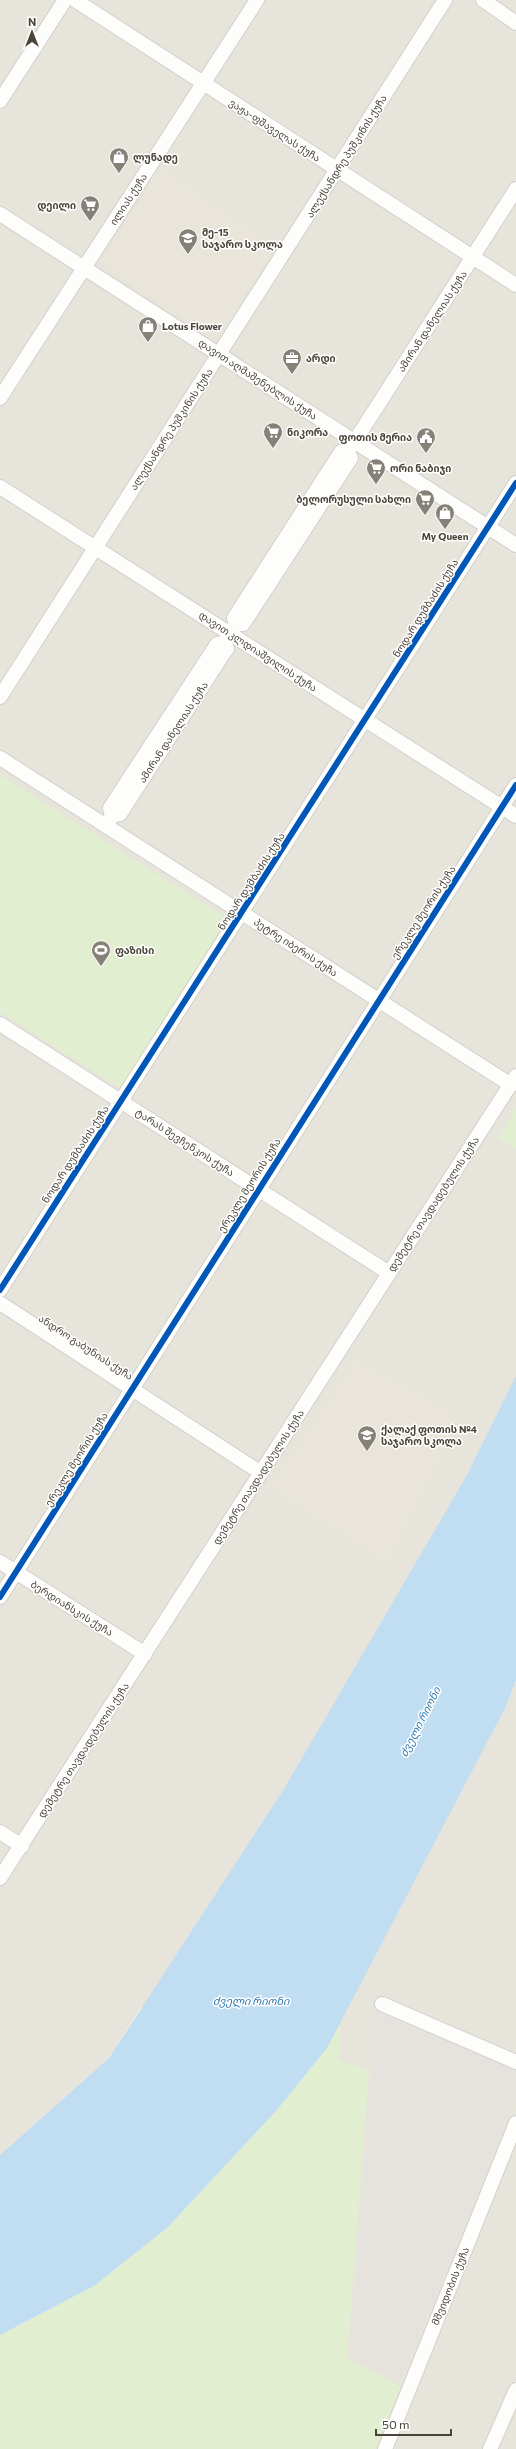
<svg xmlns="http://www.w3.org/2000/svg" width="516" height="2449" font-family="Commissioner,'Noto Sans Georgian',sans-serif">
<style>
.residential{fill:#e7e4dc}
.industrial{fill:#e6e2de}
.education{fill:#eae5da}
.green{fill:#e1eecf}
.water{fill:#c0ddf1}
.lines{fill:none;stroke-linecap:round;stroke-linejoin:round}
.minor-casing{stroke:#d2d0cb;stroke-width:16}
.minor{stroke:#fdfdfc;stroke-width:14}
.cycleway-casing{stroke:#fff;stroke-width:8}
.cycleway{stroke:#0057b8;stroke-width:6}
.labels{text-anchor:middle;stroke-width:3;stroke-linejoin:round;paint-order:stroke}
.street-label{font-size:10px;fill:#4b4439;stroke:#fff}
.poi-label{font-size:10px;font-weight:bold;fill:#4b4439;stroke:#fff;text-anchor:start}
.water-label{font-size:11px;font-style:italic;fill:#2e7ab2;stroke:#fff}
</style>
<rect width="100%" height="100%" fill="#f4f2ee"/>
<path class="residential" d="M0,0H516V2449H375L400,2387L347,2358L368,2070L141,2007L109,2058L0,2155Z"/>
<path class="industrial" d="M377,2005L516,2066V2095L400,2381L352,2356Z"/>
<g class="education">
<path d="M160,169L276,248L214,338L100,262Z"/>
<path d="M357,1360L457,1417L387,1562L270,1487Z"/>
</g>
<g class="green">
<path d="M0,775L231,921L123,1090L0,1012Z"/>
<path d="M516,1109V1149L498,1138Z"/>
<path d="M340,2024L339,2060L369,2070L347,2358L400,2387L375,2449H0V2335L94,2286L167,2228L277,2110L327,2048Z"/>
</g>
<path class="water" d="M516,1376V1680L505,1708L327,2048L277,2110L167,2228L94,2286L0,2335V2155L109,2058L284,1789L467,1475Z"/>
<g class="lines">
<g class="minor-casing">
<g id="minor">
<path d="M75,0L516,285"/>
<path d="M483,0L516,23"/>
<path d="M0,101L65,0"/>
<path d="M0,214L516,545"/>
<path d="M0,398L257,0"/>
<path d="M0,487L516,816"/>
<path d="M236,624H243L351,458L347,452"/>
<path d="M0,697L445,0"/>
<path d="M0,758L511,1085"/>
<path d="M112,816L120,814L225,651L227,649L224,643"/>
<path d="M106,826L112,816L110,808L217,644L224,643L236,624L234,618L339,455L342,451L347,452L355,441L516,189"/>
<path d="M0,1024L389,1273"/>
<path d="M0,1290L516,483"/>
<path d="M0,1303L261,1473"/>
<path d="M0,1562L145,1654"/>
<path d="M0,1597L516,785"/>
<path d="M0,1832L22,1846"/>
<path d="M0,1878L516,1076"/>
<path d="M382,2004L516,2062"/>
<path d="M385,2449L516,2123"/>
<path d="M490,2449L516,2390"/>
</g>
</g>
<use href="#minor" class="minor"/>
<g class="cycleway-casing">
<g id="cycleway">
<path d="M0,1290L516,483"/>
<path d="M0,1597L516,785"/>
</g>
</g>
<use href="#cycleway" class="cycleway"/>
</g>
<defs>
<g id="shop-pin" transform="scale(1)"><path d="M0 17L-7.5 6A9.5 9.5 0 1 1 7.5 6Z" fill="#868178" stroke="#fff"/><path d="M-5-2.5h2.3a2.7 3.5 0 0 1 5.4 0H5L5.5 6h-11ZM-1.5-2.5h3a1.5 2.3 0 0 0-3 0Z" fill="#fff"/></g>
<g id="supermarket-pin" transform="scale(1)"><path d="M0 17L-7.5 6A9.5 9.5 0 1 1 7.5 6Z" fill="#868178" stroke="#fff"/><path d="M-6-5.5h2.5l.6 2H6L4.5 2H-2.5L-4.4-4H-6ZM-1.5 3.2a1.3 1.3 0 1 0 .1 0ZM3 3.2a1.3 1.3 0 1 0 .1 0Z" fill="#fff"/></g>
<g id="school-pin" transform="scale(1)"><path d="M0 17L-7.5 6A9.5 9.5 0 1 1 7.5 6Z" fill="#868178" stroke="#fff"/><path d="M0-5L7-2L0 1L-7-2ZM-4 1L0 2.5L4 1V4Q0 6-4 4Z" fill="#fff"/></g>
<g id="office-pin" transform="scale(1)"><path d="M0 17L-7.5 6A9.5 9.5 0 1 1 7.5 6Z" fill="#868178" stroke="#fff"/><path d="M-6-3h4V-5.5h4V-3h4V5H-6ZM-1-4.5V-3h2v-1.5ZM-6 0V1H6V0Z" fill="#fff"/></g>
<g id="civic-pin" transform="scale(1)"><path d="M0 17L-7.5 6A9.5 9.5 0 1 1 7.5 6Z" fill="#868178" stroke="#fff"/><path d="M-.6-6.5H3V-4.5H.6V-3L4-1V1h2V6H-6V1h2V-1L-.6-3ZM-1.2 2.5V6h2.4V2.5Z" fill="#fff"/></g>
<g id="stadium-pin" transform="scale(1)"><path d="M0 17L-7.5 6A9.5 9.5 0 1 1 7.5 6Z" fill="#868178" stroke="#fff"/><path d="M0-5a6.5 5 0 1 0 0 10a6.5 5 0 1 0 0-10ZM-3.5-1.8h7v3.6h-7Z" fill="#fff"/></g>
</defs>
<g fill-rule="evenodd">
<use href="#shop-pin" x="119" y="157"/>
<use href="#supermarket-pin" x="90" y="205"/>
<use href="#school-pin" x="188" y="238"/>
<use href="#shop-pin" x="148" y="326"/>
<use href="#office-pin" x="292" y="358"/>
<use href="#supermarket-pin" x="273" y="432"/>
<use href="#civic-pin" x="426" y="437"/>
<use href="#supermarket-pin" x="376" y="468"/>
<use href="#supermarket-pin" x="425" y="499"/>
<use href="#shop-pin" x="445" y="513"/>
<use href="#stadium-pin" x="101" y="950"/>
<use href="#school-pin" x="367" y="1435"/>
</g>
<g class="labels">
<g class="street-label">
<text transform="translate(275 130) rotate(33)" y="4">ვაჟა-ფშაველას ქუჩა</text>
<text transform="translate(346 156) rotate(-58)" y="4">ალექსანდრე პუშკინის ქუჩა</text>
<text transform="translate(128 199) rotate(-57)" y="4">ილიას ქუჩა</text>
<text transform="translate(432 321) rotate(-57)" y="4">ამირან დანელიას ქუჩა</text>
<text transform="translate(258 379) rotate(33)" y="4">დავით აღმაშენებლის ქუჩა</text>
<text transform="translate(171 429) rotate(-57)" y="4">ალექსანდრე პუშკინის ქუჩა</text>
<text transform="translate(425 608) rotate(-58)" y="4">ნოდარ დუმბაძის ქუჩა</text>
<text transform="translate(258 651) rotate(33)" y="4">დავით კლდიაშვილის ქუჩა</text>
<text transform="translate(173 732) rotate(-57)" y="4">ამირან დანელიას ქუჩა</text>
<text transform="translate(251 881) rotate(-57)" y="4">ნოდარ დუმბაძის ქუჩა</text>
<text transform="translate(423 912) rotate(-57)" y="4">ერეკლე მეორის ქუჩა</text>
<text transform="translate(296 947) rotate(33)" y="4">პეტრე იბერის ქუჩა</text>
<text transform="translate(185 1142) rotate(33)" y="4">ტარას შევჩენკოს ქუჩა</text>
<text transform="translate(75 1154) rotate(-57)" y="4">ნოდარ დუმბაძის ქუჩა</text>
<text transform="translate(249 1185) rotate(-58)" y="4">ერეკლე მეორის ქუჩა</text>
<text transform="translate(433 1204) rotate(-57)" y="4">დემეტრე თავდადებულის ქუჩა</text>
<text transform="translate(86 1347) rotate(33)" y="4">ანდრო გაბუნიას ქუჩა</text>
<text transform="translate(76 1459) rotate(-58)" y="4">ერეკლე მეორის ქუჩა</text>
<text transform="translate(258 1477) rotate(-57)" y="4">დემეტრე თავდადებულის ქუჩა</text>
<text transform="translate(72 1608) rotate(32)" y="4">ბერდიანსკის ქუჩა</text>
<text transform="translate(83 1750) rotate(-57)" y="4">დემეტრე თავდადებულის ქუჩა</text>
<text transform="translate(450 2286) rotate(-68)" y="4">მშვიდობის ქუჩა</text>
</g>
<g class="poi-label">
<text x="133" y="161">ლუნადე</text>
<text x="76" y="209" text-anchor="end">დეილი</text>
<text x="202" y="236">მე-15<tspan x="202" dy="12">საჯარო სკოლა</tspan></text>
<text x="162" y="330">Lotus Flower</text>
<text x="306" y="362">არდი</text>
<text x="287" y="436">ნიკორა</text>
<text x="412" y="441" text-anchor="end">ფოთის მერია</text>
<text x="390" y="472">ორი ნაბიჯი</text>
<text x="411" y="503" text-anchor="end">ბელორუსული სახლი</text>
<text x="445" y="540" text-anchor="middle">My Queen</text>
<text x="115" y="954">ფაზისი</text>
<text x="381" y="1433">ქალაქ ფოთის №4<tspan x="381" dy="12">საჯარო სკოლა</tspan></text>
</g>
<g class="water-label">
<text transform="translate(420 1722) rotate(-63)" y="4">ძველი რიონი</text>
<text x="251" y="2005">ძველი რიონი</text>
</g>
</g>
<g transform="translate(32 32)" stroke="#ffffff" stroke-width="3" paint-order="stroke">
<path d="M0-3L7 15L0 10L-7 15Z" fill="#4b4439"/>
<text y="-6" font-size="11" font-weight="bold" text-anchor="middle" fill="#4b4439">N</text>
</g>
<path d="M376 2429v6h75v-6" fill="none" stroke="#4b4439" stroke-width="2"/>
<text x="382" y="2429" font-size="12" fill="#4b4439" stroke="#ffffff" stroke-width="3" paint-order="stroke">50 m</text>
</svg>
